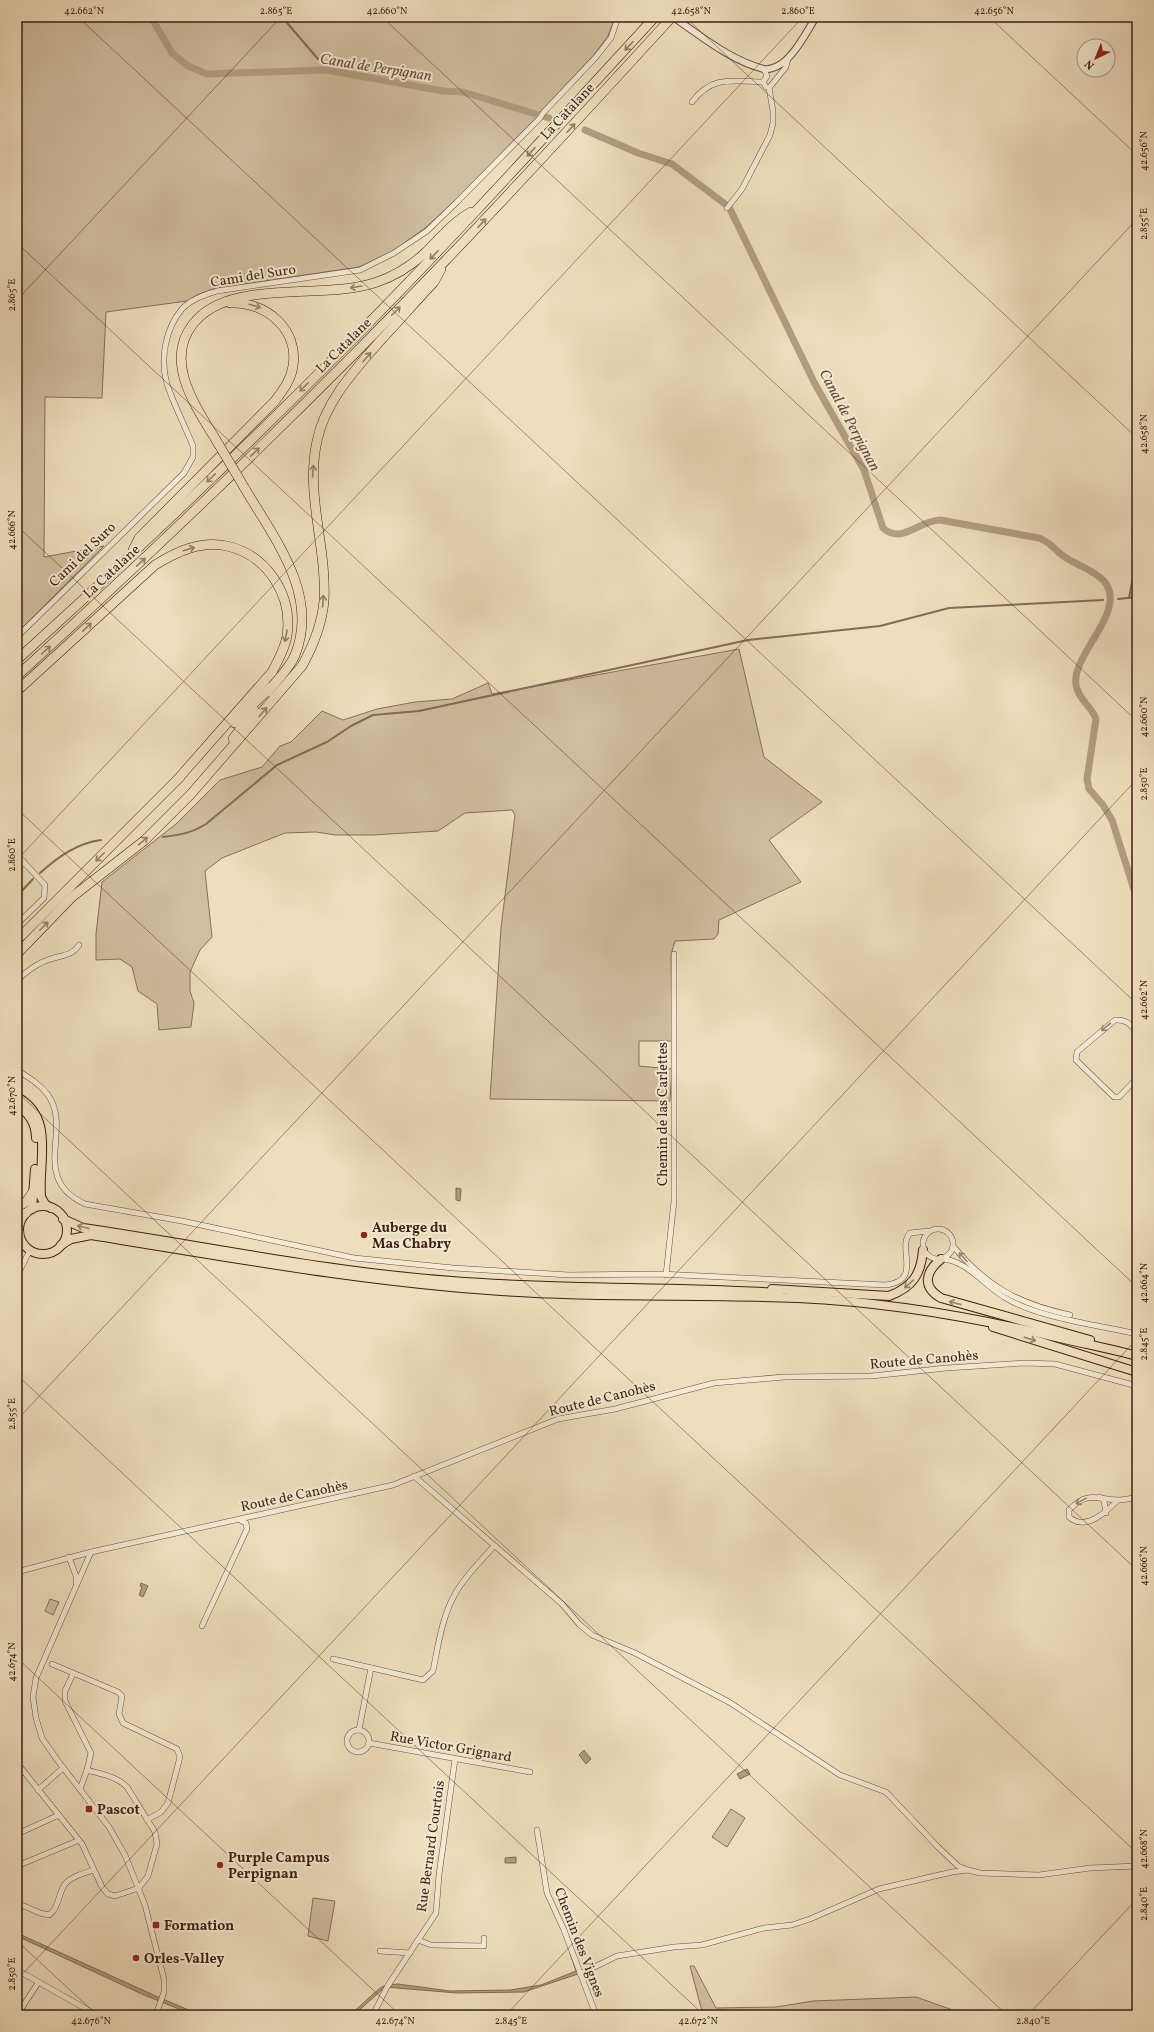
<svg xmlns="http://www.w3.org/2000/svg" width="1154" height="2032" font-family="Vollkorn,serif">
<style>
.green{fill:#d0bea0;stroke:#886e58}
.water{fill:#b29d82;stroke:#846b54}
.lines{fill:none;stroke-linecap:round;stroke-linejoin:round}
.stream{stroke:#846b54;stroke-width:2}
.canal{stroke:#b29d82;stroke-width:7}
.minor-casing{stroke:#6b4f3b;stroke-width:6}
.tertiary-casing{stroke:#6b4f3b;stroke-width:8}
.primary-casing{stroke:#3f1f10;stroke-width:10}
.trunk-casing{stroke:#3f1f10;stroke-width:10}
.motorway-casing{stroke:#3f1f10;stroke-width:10}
.minor{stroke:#f4ead4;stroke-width:5}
.tertiary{stroke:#f4ead4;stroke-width:6}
.primary{stroke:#eedebd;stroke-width:8}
.trunk{stroke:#eedebd;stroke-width:9}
.motorway{stroke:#eedebd;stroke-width:9}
.motorway-bridge-casing{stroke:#3f1f10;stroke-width:10;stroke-linecap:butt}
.motorway-bridge{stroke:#eedebd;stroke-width:9}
.oneway{stroke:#967e66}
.oneway2{stroke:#9a8472}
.ticks{fill:none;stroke:#3f1f10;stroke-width:1;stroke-opacity:0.45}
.poi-dot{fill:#8f2418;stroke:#f4ead4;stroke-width:1.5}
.labels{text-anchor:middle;stroke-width:4;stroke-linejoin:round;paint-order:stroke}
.street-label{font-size:14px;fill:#3f1f10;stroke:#f4ead4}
.poi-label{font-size:14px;font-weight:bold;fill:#3f1f10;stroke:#f4ead4;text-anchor:start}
.water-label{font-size:15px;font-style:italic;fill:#674b38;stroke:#f4ead4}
.neatline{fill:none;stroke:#3f1f10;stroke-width:1.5}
.ticks-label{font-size:10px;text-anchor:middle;fill:#3f1f10}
</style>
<rect width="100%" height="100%" fill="#eedebd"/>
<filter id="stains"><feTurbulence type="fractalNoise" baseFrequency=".005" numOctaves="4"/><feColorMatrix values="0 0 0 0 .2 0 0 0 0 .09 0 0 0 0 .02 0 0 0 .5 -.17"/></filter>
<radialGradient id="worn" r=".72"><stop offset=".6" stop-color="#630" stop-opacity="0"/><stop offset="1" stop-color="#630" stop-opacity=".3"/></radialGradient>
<g class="green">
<path d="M17,17H615L608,36L594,55L540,112L537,117L456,200L425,228L393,251L359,267L216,288L197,295L187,301L106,312L102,398L45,397L44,557L104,546L17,633Z"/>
<path d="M739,649L764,757L822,802L769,840L801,882L719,920L718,934L714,939L675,941L671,955L672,1041H639V1066L672,1069L670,1101L490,1099L501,928L515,815L512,810L465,813L438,831L373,835H335L316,832L285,833L222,858L205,871L212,937L200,950L190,972V991L194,1003L191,1027L159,1030L157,1004L138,991L132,967L120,959L96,960V934L102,882L176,824L220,780L262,767L280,746L291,742L322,711L343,720L377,709L415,702L452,699L488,683L492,694Z"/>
<path d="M50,1599L59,1602L53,1615L45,1611Z"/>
<path d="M731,1809L745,1818L727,1847L712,1837Z"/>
<path d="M313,1898L335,1901L328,1941L308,1936Z"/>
<path d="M690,1966H694L716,2008L776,2007L813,2001L916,1997L964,2014L703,2015Z"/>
</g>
<g class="water">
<path d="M456,1188L461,1189L460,1201L456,1200Z"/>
<path d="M141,1583L148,1586L143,1597L139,1595L142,1587L140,1586Z"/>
<path d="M584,1750L591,1759L586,1764L579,1755Z"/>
<path d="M747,1769L750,1774L740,1779L737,1774Z"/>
<path d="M516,1857V1863H505V1858Z"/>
<path d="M17,1933L158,1997L191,2011L206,2015H194L144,1995L17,1936Z"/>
<path d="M570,1953L578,1974L524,1992L457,1993L385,1987L355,2014L350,2015L380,1988L386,1985L398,1984L450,1991L510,1990L541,1985L576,1971Z"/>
</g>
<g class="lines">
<g class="stream">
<path d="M282,17L318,59"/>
<path d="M1129,598L1137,557"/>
<path d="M1118,599L1137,597"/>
<path d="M163,837C179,835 192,833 206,824L277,765L327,742L351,726L373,715L419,711L748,640L880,626L949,608L1103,600"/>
<path d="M40,873C58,857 77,843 101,840"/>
<path d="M17,896L33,879"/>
</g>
<g class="canal">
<path d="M151,17L172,53L188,66L207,74L326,70L443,91L463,92L549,118"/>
<path d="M585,130L638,153L672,164L729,207L815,384L864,470L883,528C902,545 917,521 940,520L1039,538C1053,543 1056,553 1068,559C1080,566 1095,571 1104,581C1129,611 1071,654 1076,685C1078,699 1092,707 1096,719L1087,779L1089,789L1103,805L1112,820L1137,899"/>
</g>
<g class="minor-casing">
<g id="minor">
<path d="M764,69L767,76L763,82L766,87L769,88L786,67L788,58"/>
<path d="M692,102C712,75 733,81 763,82"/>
<path d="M727,208L742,189L770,135L773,123V111L769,88"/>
<path d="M17,637L184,473L193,457V446C185,426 174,405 167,384C160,360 165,329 182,309C191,299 205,295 217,291L360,270L394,253L427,231L457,202L540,118L543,113L596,57L611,38L618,17"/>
<path d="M17,855L45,885L44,898L17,924"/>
<path d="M17,870L24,862"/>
<path d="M17,981C25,972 39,962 51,959C62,955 72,956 79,945"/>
<path d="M1137,1032C1130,1024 1126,1019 1115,1020L1077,1052L1076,1060L1114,1097H1119L1137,1078"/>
<path d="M17,1070C28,1077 40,1084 48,1095C73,1130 29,1178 85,1204L182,1221L354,1258L453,1268L569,1275L660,1274L885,1285C924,1281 896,1248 910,1233L929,1231"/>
<circle cx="938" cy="1244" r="15"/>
<path d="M953,1246C987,1287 1019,1304 1070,1315"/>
<path d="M943,1259C967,1261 984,1285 1004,1297C1037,1318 1098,1325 1137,1334"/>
<path d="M666,1275L674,1201V954"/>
<path d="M17,1276L30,1250"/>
<path d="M414,1476L562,1604L579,1624L592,1635L635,1653L729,1702L840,1775L886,1792L938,1847L958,1866L968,1870"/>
<path d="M1100,1497L1104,1501L1106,1513"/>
<path d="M1118,1500C1107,1511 1086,1532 1069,1517V1510C1088,1491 1095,1499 1118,1500C1124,1500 1131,1498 1137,1498"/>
<path d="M91,1552L36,1678L33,1697L36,1718L42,1738L58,1761L109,1827L125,1855L145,1905L164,1979V1992L156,2015"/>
<path d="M69,1557L76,1576V1583"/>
<path d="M17,1572L91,1552L393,1485L558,1419L615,1409L714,1383L784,1377L872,1376L946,1368L1025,1363L1055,1364L1137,1386"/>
<path d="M202,1626L247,1529L246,1523L240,1520"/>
<path d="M333,1659L423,1680L433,1671C438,1646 442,1617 455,1594C465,1576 481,1561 494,1546"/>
<path d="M52,1664L118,1692L122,1696L119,1714L123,1723L177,1749L180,1757L168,1803L161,1812L147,1820"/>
<path d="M73,1674L65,1691V1701L91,1753L87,1770"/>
<circle cx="358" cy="1741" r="11"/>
<path d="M359,1730L371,1668"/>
<path d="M369,1743L530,1772"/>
<path d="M17,1763L82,1844L102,1887L108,1894L115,1896L139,1888L148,1876L157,1844L155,1832L127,1787C116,1776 101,1774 87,1770L80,1789"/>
<path d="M17,1774L23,1772"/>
<path d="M38,1790L63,1768"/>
<path d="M537,1830L547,1893L564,1930L596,2015"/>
<path d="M17,1834L59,1815"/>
<path d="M17,1866L77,1841"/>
<path d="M17,1903L40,1913L49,1915C59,1908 58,1894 65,1884C72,1876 84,1873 94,1870"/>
<path d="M418,1940L431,1945L484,1946V1938"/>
<path d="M380,1951L410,1953"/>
<path d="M17,1970L97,2015"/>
<path d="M580,1974L617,1956L674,1947L702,1945L764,1928L792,1925L810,1919L879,1889L952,1872L968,1870L980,1873L1039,1875L1090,1868L1137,1866"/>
<path d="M17,2015L38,1983"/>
<path d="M373,2015L387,1987L436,1913L439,1875L455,1759"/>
</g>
</g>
<g class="tertiary-casing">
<path id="tertiary" d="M673,17C700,35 731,61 764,69C770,70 776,67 781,64C795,55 807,31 816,17"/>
</g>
<g class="primary-casing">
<g id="primary">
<path d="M17,1097C55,1118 38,1160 41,1197L45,1204L51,1208"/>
<path d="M17,1104C28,1113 36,1123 36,1138"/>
<circle cx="43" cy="1230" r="24"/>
<path d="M32,1209L35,1169"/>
<path d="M63,1219L83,1228C206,1246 328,1272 452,1281C561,1290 670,1286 779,1293"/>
<path d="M61,1245L71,1239L91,1235C228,1257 363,1282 501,1291C600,1298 699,1294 798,1298C886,1302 974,1317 1060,1338C1085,1344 1112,1349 1137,1356"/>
<path d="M941,1259C925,1272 922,1287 941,1298L1090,1340"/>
<path d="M772,1289L889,1296C913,1287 921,1274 923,1250"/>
<path d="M993,1327L1137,1372"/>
</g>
</g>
<g class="trunk-casing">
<g id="trunk">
<path d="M17,1207L26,1202L35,1189"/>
<path d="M17,1216L26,1213"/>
<path d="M17,1232L19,1233"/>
</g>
</g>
<g class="motorway-casing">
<g id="motorway">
<path d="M219,445C199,411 162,363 193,324C229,277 324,301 377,282C395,276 412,265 426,252C440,238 453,222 471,212"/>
<path d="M244,487C273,537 320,594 295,655C290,668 276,681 268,692"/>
<path d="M133,550L139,538L275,401C283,390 291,380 293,366C299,329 265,301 230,303"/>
<path d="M17,660C133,555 246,447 356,336C459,232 556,124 655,17"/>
<path d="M17,676C164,542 308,404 446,260C523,180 598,98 672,17"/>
<path d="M17,691L155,565C176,552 201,540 227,546C267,555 293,595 287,636C285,648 278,661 272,672L177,780"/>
<path d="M234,723L271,687"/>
<path d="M233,739L254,710"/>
<path d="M17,940L180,777"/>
<path d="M17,954L72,897L145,840L191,794L302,666C313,646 322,624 324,601C327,546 305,495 317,441C325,401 355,370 381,340C399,321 416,301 434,282L441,269"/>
</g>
</g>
<use href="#minor" class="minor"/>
<use href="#tertiary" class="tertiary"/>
<use href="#primary" class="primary"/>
<use href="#trunk" class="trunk"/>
<use href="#motorway" class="motorway"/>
<g class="motorway-bridge-casing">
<path id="motorway-bridge" d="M219,445L244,487"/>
</g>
<use href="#motorway-bridge" class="motorway-bridge"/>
</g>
<defs><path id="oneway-shaft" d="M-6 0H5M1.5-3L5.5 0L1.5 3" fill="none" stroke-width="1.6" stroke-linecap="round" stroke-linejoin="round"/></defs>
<g class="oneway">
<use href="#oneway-shaft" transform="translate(629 46) rotate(133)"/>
<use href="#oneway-shaft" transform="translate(571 128) rotate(-47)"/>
<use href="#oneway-shaft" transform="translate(531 152) rotate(133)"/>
<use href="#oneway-shaft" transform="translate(482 223) rotate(-47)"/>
<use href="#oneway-shaft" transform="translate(434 255) rotate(134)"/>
<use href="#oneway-shaft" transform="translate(356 287) rotate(171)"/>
<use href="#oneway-shaft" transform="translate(255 306) rotate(17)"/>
<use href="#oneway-shaft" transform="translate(396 311) rotate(-45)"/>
<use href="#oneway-shaft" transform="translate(367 357) rotate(-49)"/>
<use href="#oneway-shaft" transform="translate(304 387) rotate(135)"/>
<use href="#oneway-shaft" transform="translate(255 452) rotate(-44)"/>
<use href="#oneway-shaft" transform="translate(313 471) rotate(-86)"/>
<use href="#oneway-shaft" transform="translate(211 478) rotate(136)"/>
<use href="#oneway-shaft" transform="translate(189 549) rotate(-17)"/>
<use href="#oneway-shaft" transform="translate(141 562) rotate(-43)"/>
<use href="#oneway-shaft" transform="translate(323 601) rotate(-86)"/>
<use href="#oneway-shaft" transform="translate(87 627) rotate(-43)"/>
<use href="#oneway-shaft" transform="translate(286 636) rotate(100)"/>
<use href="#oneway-shaft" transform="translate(46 650) rotate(-42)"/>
<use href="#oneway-shaft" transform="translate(263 712) rotate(-49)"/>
<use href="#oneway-shaft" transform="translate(143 841) rotate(-40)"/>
<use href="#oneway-shaft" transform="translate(100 857) rotate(135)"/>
<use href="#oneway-shaft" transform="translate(44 926) rotate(-46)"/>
<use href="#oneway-shaft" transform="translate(83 1227) rotate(-166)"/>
<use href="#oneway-shaft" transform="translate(909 1284) rotate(138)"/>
<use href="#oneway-shaft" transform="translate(955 1303) rotate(-165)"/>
<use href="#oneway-shaft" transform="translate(1030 1339) rotate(18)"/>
</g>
<g class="oneway2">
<use href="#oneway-shaft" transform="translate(1106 1027) rotate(140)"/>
<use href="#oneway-shaft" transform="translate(963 1257) rotate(-132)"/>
<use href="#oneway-shaft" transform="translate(1081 1501) rotate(151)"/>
</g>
<path class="ticks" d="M78,17L1137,1004M382,17L1137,721M685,17L1137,438M989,17L1137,155M17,243L1137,1287M17,300L281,17M17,526L1137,1570M17,809L1137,1853M17,860L803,17M17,1092L1007,2015M17,1375L704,2015M17,1420L1137,219M17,1658L400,2015M17,1941L97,2015M17,1980L1137,779M506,2015L1137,1339M1028,2015L1137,1899"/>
<g class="poi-dot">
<circle cx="364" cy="1235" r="4"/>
<rect x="85" y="1805" width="8" height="8" rx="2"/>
<circle cx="220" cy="1865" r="4"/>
<rect x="152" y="1921" width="8" height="8" rx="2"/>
<circle cx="136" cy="1958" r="4"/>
</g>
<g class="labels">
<g class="street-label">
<text transform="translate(567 111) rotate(-47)" y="5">La Catalane</text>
<text transform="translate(253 275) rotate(-9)" y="5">Cami del Suro</text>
<text transform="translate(343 345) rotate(-45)" y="5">La Catalane</text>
<text transform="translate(82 554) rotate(-44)" y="5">Cami del Suro</text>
<text transform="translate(111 571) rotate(-43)" y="5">La Catalane</text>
<text transform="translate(662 1114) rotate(-90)" y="5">Chemin de las Carlettes</text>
<text transform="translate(924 1359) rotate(-5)" y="5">Route de Canohès</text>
<text transform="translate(602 1398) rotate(-14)" y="5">Route de Canohès</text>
<text transform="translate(294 1495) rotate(-12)" y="5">Route de Canohès</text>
<text transform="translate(451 1746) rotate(10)" y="5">Rue Victor Grignard</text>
<text transform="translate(430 1846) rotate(-82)" y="5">Rue Bernard Courtois</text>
<text transform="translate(580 1942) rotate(69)" y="5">Chemin des Vignes</text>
</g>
<g class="poi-label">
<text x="372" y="1232">Auberge du<tspan x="372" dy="16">Mas Chabry</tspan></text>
<text x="97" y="1814">Pascot</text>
<text x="228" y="1862">Purple Campus<tspan x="228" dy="16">Perpignan</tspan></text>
<text x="164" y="1930">Formation</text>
<text x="144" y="1963">Orles-Valley</text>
</g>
<g class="water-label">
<text transform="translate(376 67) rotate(9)" y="5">Canal de Perpignan</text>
<text transform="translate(850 420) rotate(62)" y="5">Canal de Perpignan</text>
</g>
</g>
<rect width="1154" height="2032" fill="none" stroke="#eedebd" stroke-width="44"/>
<g transform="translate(1096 58) rotate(223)"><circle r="19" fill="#f4ead4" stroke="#ac9986"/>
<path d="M0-3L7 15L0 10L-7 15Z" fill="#8f2418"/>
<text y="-6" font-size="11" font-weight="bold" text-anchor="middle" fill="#3f1f10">N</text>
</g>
<rect x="22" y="22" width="1110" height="1988" class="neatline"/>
<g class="ticks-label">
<text x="84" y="14">42.662°N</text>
<text x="276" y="14">2.865°E</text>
<text x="387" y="14">42.660°N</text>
<text x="691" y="14">42.658°N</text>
<text x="798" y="14">2.860°E</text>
<text x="994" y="14">42.656°N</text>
<text transform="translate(1143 151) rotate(-90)" y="4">42.656°N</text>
<text transform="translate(1143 224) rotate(-90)" y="4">2.855°E</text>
<text transform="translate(11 295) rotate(-90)" y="4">2.865°E</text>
<text transform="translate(1143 434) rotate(-90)" y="4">42.658°N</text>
<text transform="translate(11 530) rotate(-90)" y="4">42.666°N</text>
<text transform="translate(1143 717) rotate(-90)" y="4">42.660°N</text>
<text transform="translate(1143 784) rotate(-90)" y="4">2.850°E</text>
<text transform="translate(11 855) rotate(-90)" y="4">2.860°E</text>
<text transform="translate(1143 1000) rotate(-90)" y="4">42.662°N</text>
<text transform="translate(11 1096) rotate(-90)" y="4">42.670°N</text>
<text transform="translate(1143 1283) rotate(-90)" y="4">42.664°N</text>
<text transform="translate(1143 1344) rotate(-90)" y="4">2.845°E</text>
<text transform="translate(11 1414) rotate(-90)" y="4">2.855°E</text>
<text transform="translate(1143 1566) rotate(-90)" y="4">42.666°N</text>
<text transform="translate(11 1662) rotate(-90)" y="4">42.674°N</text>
<text transform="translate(1143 1849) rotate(-90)" y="4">42.668°N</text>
<text transform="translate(1143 1904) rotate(-90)" y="4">2.840°E</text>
<text transform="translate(11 1974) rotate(-90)" y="4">2.850°E</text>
<text x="91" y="2024">42.676°N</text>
<text x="395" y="2024">42.674°N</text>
<text x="511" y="2024">2.845°E</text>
<text x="698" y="2024">42.672°N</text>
<text x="1033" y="2024">2.840°E</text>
</g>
<rect width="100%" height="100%" filter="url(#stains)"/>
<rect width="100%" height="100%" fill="url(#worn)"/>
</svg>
